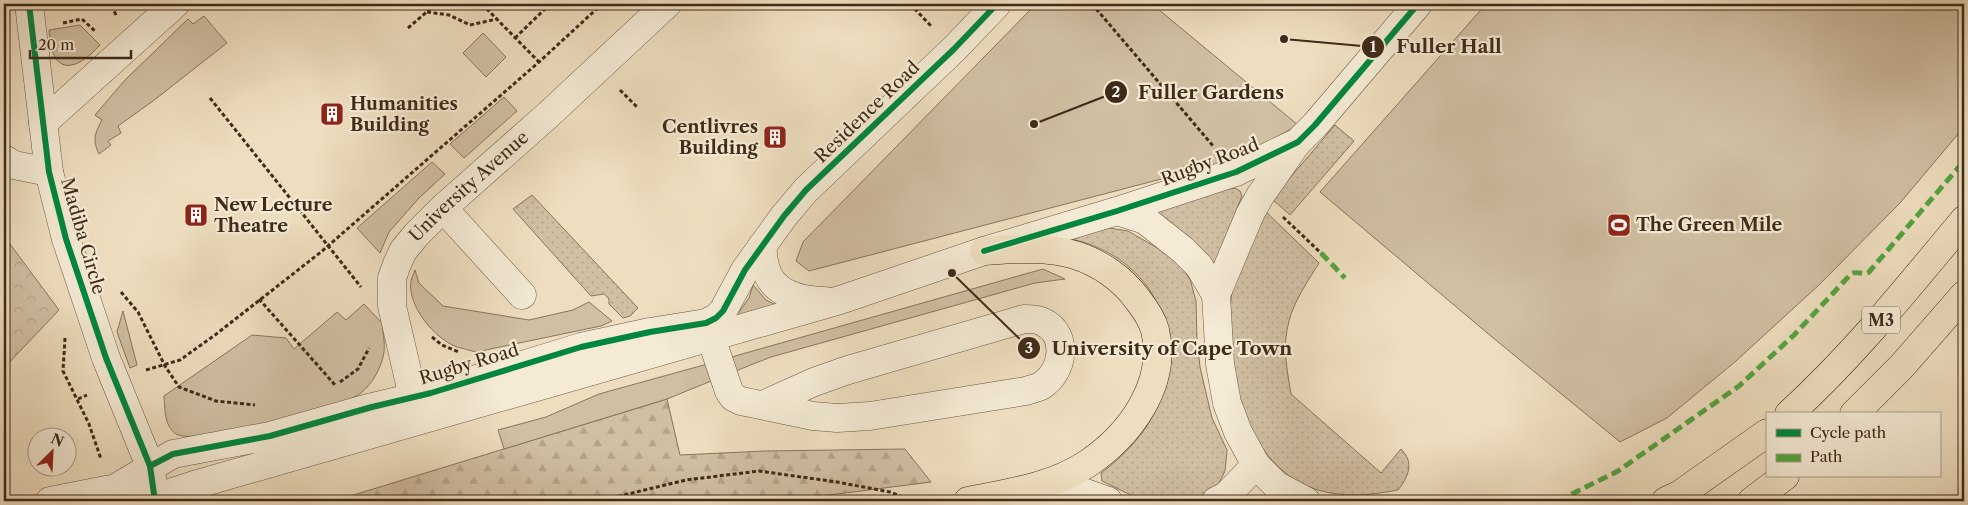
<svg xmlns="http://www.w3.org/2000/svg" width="1968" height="505" font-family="'Libre Caslon Text',serif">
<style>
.grass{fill:url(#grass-dots);stroke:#88745e}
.forest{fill:url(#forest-firs);stroke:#88745e}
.park{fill:url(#park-crowns);stroke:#88745e}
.garden{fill:#d0bfa3;stroke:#88745e}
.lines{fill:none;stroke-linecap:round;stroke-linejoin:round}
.minor-casing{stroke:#6b5742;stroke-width:29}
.highway-casing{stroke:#3f2a19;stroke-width:29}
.path{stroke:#3f2a19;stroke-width:3;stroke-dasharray:4 2.5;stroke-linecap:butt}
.minor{stroke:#f4ead5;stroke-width:28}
.highway{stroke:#eedebf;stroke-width:28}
.quiet{stroke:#54a440;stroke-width:5;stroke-dasharray:10 5;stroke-linecap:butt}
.cycleway-casing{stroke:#f4ead5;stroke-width:9}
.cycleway{stroke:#00873e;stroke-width:6}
.labels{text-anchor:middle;stroke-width:4.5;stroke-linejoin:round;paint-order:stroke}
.shield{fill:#f4ead5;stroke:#756451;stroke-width:1}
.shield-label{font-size:16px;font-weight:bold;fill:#3f2a19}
.poi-label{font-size:18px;font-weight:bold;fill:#3f2a19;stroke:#f4ead5;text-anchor:start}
.street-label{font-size:18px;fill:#3f2a19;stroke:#f4ead5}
.leader{fill:none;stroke:#3f2a19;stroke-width:2}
.callout-dot{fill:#3f2a19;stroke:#f4ead5;stroke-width:2}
.mark-label{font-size:15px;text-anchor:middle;font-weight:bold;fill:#fff}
.callout-label{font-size:19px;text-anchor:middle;font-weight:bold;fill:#3f2a19;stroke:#f4ead5;stroke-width:4.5;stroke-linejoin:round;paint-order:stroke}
</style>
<defs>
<pattern id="grass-dots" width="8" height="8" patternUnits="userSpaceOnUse" patternTransform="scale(1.25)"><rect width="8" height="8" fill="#d0bfa3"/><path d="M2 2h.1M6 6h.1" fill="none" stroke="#b4a48c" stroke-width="1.8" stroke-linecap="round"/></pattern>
<pattern id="forest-firs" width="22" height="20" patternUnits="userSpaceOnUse" patternTransform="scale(1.25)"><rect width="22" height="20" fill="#d0bfa3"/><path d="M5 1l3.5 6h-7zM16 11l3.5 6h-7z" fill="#b4a48c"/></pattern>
<pattern id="park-crowns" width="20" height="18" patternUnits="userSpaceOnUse" patternTransform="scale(1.25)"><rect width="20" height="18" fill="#d0bfa3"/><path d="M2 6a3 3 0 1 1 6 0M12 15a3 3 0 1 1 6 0" fill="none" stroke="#b4a48c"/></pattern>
</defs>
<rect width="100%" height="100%" fill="#eedebf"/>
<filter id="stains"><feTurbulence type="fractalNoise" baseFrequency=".004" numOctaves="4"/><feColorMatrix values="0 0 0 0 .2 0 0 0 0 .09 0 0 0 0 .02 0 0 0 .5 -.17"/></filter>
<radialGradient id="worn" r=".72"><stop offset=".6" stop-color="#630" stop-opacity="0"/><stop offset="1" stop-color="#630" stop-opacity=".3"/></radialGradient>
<g class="grass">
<path d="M1335,125L1354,141L1290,215L1272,199Z"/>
<path d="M1235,188L1240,191L1242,196L1215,263H1211L1148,210L1218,191Z"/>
<path d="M532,195L638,308L630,316L623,318L609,304V299L604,294L591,296L513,209Z"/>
<path d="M1264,210L1319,263C1308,281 1294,301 1289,321C1282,346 1287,370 1291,394L1381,473L1401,449C1415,463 1408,477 1398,490C1362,497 1326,499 1294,479C1239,445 1223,351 1232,292C1233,284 1238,275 1241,267C1249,248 1256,229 1264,210Z"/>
<path d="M1109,228L1128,231L1161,250L1177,261L1190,279L1196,301L1197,341L1200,367L1206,393L1212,418L1227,450L1225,471L1216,489L1197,501H1151L1139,499L1102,481L1101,473C1128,453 1152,426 1163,393C1166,381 1162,364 1161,351C1161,339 1162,317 1158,306C1144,272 1110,248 1075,240L1073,236Z"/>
</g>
<path class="forest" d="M667,399L680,455L765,451L905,449L931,482L782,501H334Z"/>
<path class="park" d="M4,236L59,310L4,368Z"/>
<g class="garden">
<path d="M1036,4H1152L1298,125L1238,159L809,271L796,261L803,242Z"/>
<path d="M1486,4H1964V127L1900,203L1820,284L1736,361L1667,418L1620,442L1486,332L1320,192Z"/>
<path d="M204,16L227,43L153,101L118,126L121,133L108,141L111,145L99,154C92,140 95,133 102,120L95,115L125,80L188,19L193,24Z"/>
<path d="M80,25L100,45C91,55 70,75 57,60C51,53 50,39 49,30Z"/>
<path d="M483,33L506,57L486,77L463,53Z"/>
<path d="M504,97L517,111L464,158L450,144Z"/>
<path d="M432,162L445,174L419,198L389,232L380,253L357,228Z"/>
<path d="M1043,269L1065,279L1035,283L771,357L733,372L728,358Z"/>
<path d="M415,270L419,283L443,306L529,320L573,310L589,302L612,321L601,326L476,352C470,350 463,349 457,347C435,339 407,306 411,281C412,277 414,273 415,270Z"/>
<path d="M753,285L766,300L782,308L734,319L749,298Z"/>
<path d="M364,304L382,323C383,333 386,347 383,357C380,370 371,385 361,393C339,410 198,446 176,434C164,426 165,408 164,396L252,335L286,338L294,349L337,312L346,320Z"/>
<path d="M123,311L137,365L130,368L117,332Z"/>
<path d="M711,363L716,379L667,399L504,449L498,430L546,417L599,394Z"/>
</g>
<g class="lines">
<g class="minor-casing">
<g id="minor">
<path d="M29,4L49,172L66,239L106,358L150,466L153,485"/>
<path d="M43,123L175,4"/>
<path d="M1297,143L1260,196L1250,214L1216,295L1220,364L1227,403L1238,432L1256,465L1276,485L1306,501"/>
<path d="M4,159L14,165L49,172"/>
<path d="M443,208L522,295"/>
<path d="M1117,211L1145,220L1183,250L1199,266L1216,295"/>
<path d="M762,246C763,252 763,259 765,266C771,294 801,301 825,301"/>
<path d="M706,323L729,391L733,397L741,401L813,416L837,418L870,416L1026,391C1031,389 1037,388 1041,386C1064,372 1069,334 1043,322C1038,319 1030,319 1024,319L848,370L814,382L763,405"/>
<path id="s1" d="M419,415L413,397L392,306V278L397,264L403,251L416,235L443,208L548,115L667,4"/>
<path d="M1054,482L1108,501"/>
<path d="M114,489L173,454L270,436L372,407L431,393L581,347L650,332L706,323L716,318L723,311L745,270L784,216L806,190L954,49L997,4"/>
<path d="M155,498L194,485L840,300L984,251L1117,211L1236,172L1298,142L1315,125L1418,4"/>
<path d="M50,501L106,490L114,489L132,493"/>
<path d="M1216,501L1226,496L1256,465"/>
</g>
</g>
<g class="highway-casing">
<g id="highway">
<path d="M1789,414C1854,355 1908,287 1964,220"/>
<path d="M1854,414L1902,366L1964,295"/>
<path d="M968,501C1009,493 1052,487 1087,464C1130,435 1168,384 1155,330C1152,319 1145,309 1138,300C1123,279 1100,263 1075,255C1045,246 1015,249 984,251"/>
<path d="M1666,501L1679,495L1767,433"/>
<path d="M1752,501L1785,476"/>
</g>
</g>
<g class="path">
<path d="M482,4L539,62"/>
<path d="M736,4L741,9"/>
<path d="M910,4L932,27"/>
<path d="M1092,4L1214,147"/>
<path d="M698,9L704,4"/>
<path d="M427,12L449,15L470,25L497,19"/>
<path d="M116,15L114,11L121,4"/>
<path d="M63,23L82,19L96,32"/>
<path d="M408,28L436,4"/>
<path d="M515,38L550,4"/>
<path d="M620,90L637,107"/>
<path d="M210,98L361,287"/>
<path d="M1283,217L1321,253"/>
<path d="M121,292L138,312L165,366L179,387L216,401L255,405"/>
<path d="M259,299L335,385"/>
<path d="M432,337L442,345L459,352"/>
<path d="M65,338L63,371L89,424L101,459"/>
<path d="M146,370L180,360L215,335L321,252L539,62L602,4"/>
<path d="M340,382L358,369L369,348"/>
<path d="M78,399L87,395"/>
<path d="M599,501L686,480L759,471L837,482L890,492L913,501"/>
</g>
<use href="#minor" class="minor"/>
<use href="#highway" class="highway"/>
<g class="quiet">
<path d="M1321,253L1345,278"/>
<path d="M1558,501L1618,471L1739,386L1794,335L1851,274C1857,270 1863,276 1869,272L1964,161"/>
</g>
<g class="cycleway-casing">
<g id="cycleway">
<path d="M29,4L49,172L66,239L106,358L150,466L155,501"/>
<path d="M984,251L1117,211L1236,172L1298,142L1315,125L1418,4"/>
<path d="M150,466L173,454L270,436L372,407L431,393L581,347L650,332L706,323L716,318L723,311L745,270L784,216L806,190L954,49L997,4"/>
</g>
</g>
<use href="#cycleway" class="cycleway"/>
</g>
<defs>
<g id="building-square" transform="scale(1.25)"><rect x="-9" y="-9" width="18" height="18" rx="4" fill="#8f2418" stroke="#f4ead5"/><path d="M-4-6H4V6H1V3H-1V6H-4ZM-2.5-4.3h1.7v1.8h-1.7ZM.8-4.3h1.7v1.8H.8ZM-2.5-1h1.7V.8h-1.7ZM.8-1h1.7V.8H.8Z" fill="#fff"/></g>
<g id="stadium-square" transform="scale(1.25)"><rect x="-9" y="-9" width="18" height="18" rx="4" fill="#8f2418" stroke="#f4ead5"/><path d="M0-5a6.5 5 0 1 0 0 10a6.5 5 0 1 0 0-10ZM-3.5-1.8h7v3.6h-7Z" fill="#fff"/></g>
</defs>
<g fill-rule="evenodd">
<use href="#building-square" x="332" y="114"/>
<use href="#building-square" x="775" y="137"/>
<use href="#building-square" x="196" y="215"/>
<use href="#stadium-square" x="1619" y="225"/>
</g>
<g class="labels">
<rect class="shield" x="1862" y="306.5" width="38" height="27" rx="4"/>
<g class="shield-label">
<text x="1881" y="326">M3</text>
</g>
<g class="poi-label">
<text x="350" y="110">Humanities<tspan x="350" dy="21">Building</tspan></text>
<text x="758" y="133" text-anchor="end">Centlivres<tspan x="758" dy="21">Building</tspan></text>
<text x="214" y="211">New Lecture<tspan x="214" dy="21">Theatre</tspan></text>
<text x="1636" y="231">The Green Mile</text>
</g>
<g class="street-label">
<text transform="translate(867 112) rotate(-44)" y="6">Residence Road</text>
<text transform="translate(1210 162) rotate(-21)" y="6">Rugby Road</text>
<text dy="6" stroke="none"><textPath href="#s1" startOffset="262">University Avenue</textPath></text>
<text transform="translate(83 236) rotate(74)" y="6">Madiba Circle</text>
<text transform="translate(469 364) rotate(-17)" y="6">Rugby Road</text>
</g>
</g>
<path class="leader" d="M1284 39L1373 47M1034 124L1116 92M952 273L1029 348"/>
<g class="callout-dot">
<circle cx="1284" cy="39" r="5"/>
<circle cx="1034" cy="124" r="5"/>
<circle cx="952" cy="273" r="5"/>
<circle cx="1373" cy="47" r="12"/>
<circle cx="1116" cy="92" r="12"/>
<circle cx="1029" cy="348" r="12"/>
</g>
<g class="mark-label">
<text x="1373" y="52">1</text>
<text x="1116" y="97">2</text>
<text x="1029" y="353">3</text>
</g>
<g class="callout-label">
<text x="1449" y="53">Fuller Hall</text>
<text x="1211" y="99">Fuller Gardens</text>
<text x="1172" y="355">University of Cape Town</text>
</g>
<rect width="1968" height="505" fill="none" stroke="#eedebf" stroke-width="20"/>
<rect x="5" y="5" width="1958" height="495" fill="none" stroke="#3f2a19" stroke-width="2.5"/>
<rect x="10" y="10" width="1948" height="485" fill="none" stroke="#3f2a19"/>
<rect x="1766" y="412" width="175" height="65" fill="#f4ead5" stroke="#ac9d8a"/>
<rect x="1776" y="429" width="25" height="8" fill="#00873e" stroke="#ac9d8a"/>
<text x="1810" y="438" font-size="15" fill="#3f2a19">Cycle path</text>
<rect x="1776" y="454" width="25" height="8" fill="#54a440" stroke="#ac9d8a"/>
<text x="1810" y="462" font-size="15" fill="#3f2a19">Path</text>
<g transform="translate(52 452) rotate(24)"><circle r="24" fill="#f4ead5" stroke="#ac9d8a"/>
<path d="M0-4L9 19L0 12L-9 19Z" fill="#8f2418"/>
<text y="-8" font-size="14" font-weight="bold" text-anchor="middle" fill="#3f2a19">N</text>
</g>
<path d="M30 50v8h101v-8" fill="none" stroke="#3f2a19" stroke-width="2.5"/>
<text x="38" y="50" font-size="15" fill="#3f2a19" stroke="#f4ead5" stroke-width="4" paint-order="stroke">20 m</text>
<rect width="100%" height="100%" filter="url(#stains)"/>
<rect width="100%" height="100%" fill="url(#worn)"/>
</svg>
